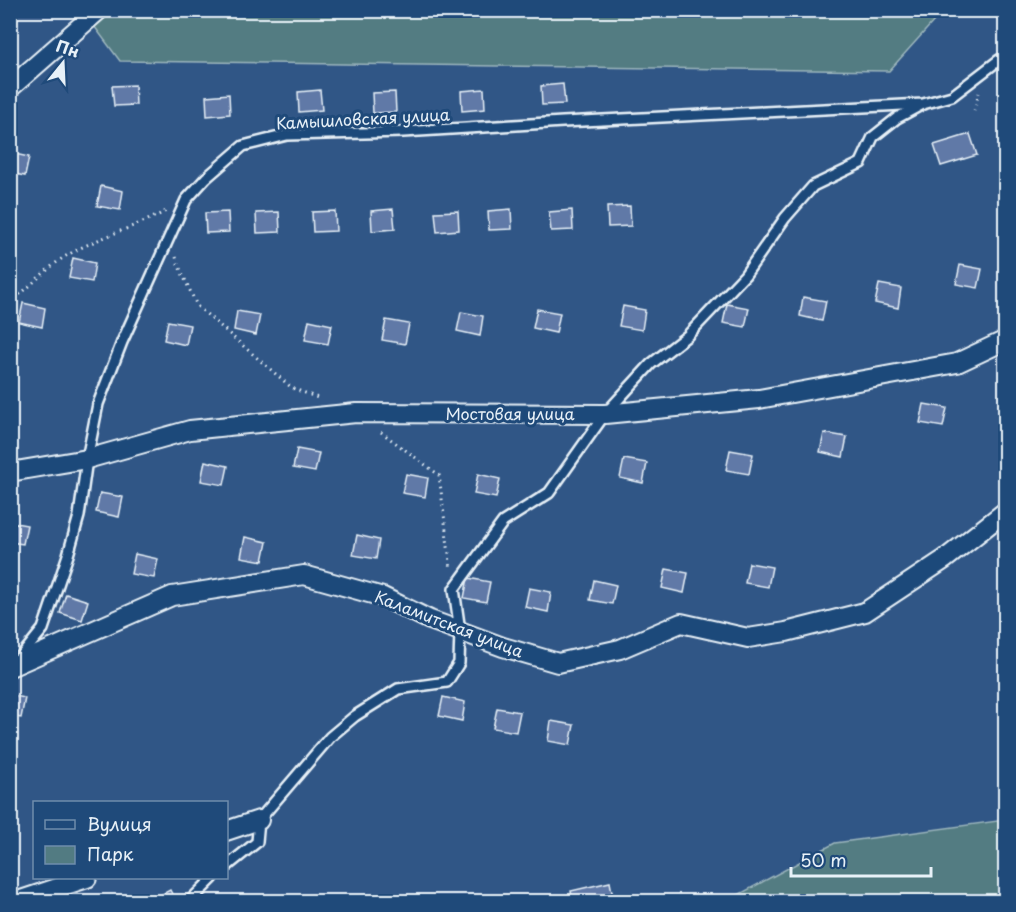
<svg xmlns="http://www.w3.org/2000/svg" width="1016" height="912" font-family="'Playpen Sans',sans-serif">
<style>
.green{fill:#527b82;stroke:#9db6bd;stroke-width:1.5}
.building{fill:#6179a7;stroke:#e8f1f8;stroke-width:1.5}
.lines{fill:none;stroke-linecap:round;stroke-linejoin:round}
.service-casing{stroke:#e8f1f8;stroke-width:14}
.minor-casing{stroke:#e8f1f8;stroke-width:22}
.path{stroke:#e8f1f8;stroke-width:3;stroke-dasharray:1.5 4.5;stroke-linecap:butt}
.service{stroke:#1f4a7a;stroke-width:9}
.minor{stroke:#1f4a7a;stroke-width:18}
.labels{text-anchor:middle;stroke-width:6;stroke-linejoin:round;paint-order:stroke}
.street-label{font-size:16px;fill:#e8f1f8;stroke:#1f4a7a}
</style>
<rect width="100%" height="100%" fill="#305686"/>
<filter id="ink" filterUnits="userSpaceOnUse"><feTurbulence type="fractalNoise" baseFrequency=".0167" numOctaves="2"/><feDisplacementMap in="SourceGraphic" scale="12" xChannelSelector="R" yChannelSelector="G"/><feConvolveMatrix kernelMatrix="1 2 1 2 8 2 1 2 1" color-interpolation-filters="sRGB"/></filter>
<g filter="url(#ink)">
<g class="green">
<path d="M83,11H943L889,71L120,61Z"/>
<path d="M1005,820V901H733L738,895L835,843Z"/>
</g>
<g class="building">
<path d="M563,84L565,104L542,105L541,86Z"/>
<path d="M135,85L136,105L114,106L112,86Z"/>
<path d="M484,89L485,109L462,111L461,91Z"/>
<path d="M320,90L322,110L299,112L298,92Z"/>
<path d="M395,92L396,112L373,113L372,93Z"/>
<path d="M229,94L230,114L207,116L206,96Z"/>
<path d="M970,134L977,155L941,166L934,145Z"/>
<path d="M10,153L29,157L25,176L10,173Z"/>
<path d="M101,186L123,191L120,210L97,206Z"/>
<path d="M630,206L631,226L608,227L607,207Z"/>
<path d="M393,209L395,229L372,231L371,211Z"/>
<path d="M511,209L512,229L489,230L488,211Z"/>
<path d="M572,210L573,230L551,231L549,212Z"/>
<path d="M335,211L336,231L313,232L312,212Z"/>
<path d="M458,211L459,230L437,232L435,212Z"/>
<path d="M228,212L229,232L206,233L205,213Z"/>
<path d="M279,212L280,232L257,233L256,213Z"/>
<path d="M73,258L95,263L92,282L69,278Z"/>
<path d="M960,265L982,269L978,288L956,284Z"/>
<path d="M879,284L901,288L898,308L875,303Z"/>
<path d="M803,297L826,301L822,321L800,316Z"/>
<path d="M23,303L45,308L42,327L19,322Z"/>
<path d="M727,304L749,308L745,327L723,323Z"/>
<path d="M623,306L645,310L642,330L619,326Z"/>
<path d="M537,309L560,313L556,333L533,328Z"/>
<path d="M237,311L260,315L256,335L234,330Z"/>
<path d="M461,312L483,316L480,336L457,331Z"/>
<path d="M309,320L332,325L328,344L305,340Z"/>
<path d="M386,320L409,324L405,344L382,340Z"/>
<path d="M168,321L190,325L186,345L164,340Z"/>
<path d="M924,404L947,408L943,427L920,423Z"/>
<path d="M824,433L847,437L843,457L820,452Z"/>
<path d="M297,449L319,453L315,472L293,468Z"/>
<path d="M730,450L753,454L749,474L726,470Z"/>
<path d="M624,459L647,463L643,483L620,478Z"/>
<path d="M205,461L228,466L224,485L201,481Z"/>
<path d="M406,474L428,478L425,497L402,493Z"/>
<path d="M478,474L500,479L496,498L474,494Z"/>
<path d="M100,493L123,497L119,517L96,512Z"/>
<path d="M10,522L27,525L23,544L10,542Z"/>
<path d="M357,535L379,540L376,559L353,555Z"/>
<path d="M245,537L267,542L263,561L241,557Z"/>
<path d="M135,554L158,559L154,578L131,574Z"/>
<path d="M749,563L772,567L768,587L745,583Z"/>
<path d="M666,569L688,573L684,593L662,588Z"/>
<path d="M468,578L490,582L486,602L464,598Z"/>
<path d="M594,580L616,585L612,604L590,600Z"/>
<path d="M529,588L551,592L548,612L525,607Z"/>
<path d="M66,594L88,601L82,620L60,613Z"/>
<path d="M10,695L25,698L21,718L10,716Z"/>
<path d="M443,697L465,702L462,721L439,716Z"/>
<path d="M497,708L520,712L516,732L493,728Z"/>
<path d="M551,721L574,725L570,745L548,741Z"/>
<path d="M610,882L614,902H573L571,891Z"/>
<path d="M170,890L176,902H148Z"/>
</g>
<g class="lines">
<g class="service-casing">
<g id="service">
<path d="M18,660L43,629L68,555L79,516L87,459L98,404L122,342L186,200L206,178L243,146L287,135L403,132L563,122L923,104L952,96L999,60"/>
<path d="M226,867L257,842L259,820L330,737L355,716L398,689L447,682L459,663L460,631L454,589L503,522L549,493L605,414L651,364L687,336L745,275L785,218L813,186L861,163L873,137L897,118L921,105"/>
<path d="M189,902L213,878"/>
</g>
</g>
<g class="minor-casing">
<g id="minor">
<path d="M10,88L99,10"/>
<path d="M10,472L87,459L190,430L356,413L605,414L759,399L957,363L1006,340"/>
<path d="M10,667L172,596L304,575L383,597L430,620L460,631L503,647L558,663L620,649L681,623L748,638L786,632L865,612L945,559L1006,511"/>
<path d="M226,831L259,820"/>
<path d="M15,902L87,878"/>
</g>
</g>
<g class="path">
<path d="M974,111L979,93"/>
<path d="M176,257L178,264L197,306L292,388L318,398"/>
<path d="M10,302C28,289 43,272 60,260C90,239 133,229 166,211"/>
<path d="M381,432L439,475L451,570"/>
</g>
<use href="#service" class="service"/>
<use href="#minor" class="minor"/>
</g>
</g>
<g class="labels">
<g class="street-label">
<text transform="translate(363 119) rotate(-3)" y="6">Камышловская улица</text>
<text x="510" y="420">Мостовая улица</text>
<text transform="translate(449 624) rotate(21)" y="6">Каламитская улица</text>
</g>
</g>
<rect width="1016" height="912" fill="none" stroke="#1f4a7a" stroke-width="36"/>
<rect x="18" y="18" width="980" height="876" fill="none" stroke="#e8f1f8" stroke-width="2" filter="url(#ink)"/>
<rect x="33" y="801" width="195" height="78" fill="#1f4a7a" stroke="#6f8dac" stroke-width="1.5"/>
<rect x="45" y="820" width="30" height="9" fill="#1f4a7a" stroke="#6f8dac" stroke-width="1.5"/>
<text x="87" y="831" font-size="18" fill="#e8f1f8">Вулиця</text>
<rect x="45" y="846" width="30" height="18" fill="#527b82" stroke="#6f8dac" stroke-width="1.5"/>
<text x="87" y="861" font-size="18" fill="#e8f1f8">Парк</text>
<g transform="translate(63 63) rotate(18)" stroke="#1f4a7a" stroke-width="4.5" paint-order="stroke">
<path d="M0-4.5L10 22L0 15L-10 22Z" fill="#e8f1f8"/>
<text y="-9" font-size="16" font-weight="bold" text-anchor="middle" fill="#e8f1f8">Пн</text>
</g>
<path d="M791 867v9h140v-9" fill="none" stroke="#e8f1f8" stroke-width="3"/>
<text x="800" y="867" font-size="18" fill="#e8f1f8" stroke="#1f4a7a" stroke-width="4.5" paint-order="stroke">50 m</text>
</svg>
